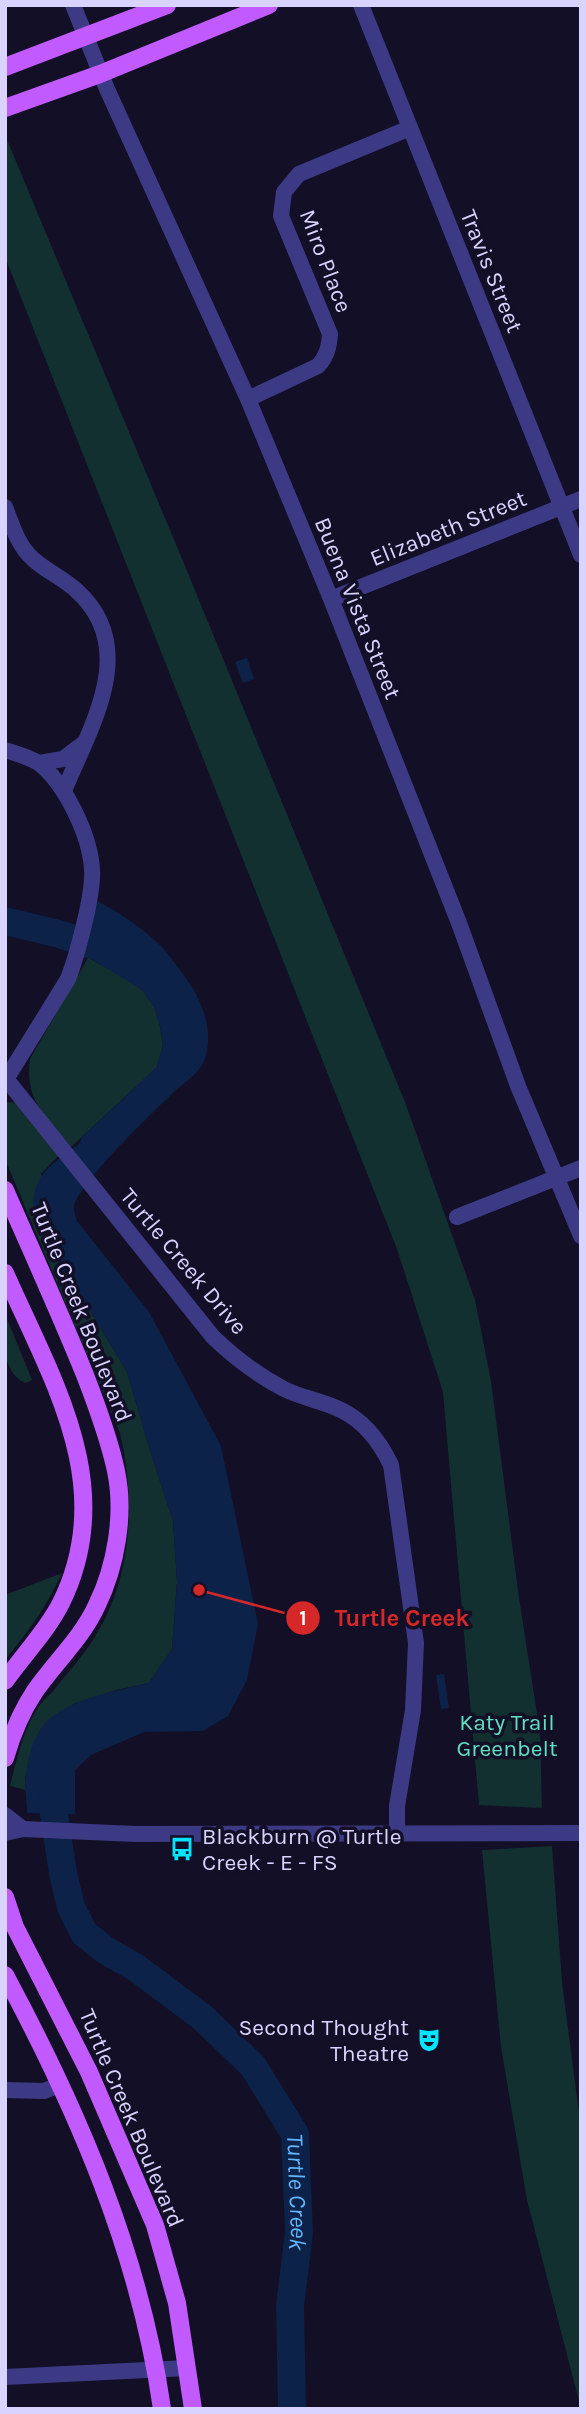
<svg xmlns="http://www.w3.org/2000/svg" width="586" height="2414" font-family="Karla,sans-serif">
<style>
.green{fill:#12302f}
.water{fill:#0c2248}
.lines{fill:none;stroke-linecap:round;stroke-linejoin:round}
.river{stroke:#0c2248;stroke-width:28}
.minor{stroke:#3d3a85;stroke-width:16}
.major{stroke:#c25bff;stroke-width:18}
.labels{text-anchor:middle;stroke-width:7;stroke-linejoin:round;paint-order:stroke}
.street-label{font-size:23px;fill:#d9d4ff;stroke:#130f26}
.park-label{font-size:23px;fill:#5fe0c0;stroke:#130f26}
.poi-label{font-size:23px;fill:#d9d4ff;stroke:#130f26;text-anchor:start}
.water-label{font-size:24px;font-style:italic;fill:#62b6ff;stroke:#130f26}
.leader{fill:none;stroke:#d62828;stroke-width:2.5}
.callout-dot{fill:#d62828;stroke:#130f26;stroke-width:2.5}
.mark-label{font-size:21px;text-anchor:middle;font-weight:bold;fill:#fff}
.callout-label{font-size:24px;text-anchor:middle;font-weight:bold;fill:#d62828;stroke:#130f26;stroke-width:7;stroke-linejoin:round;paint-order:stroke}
</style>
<rect width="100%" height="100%" fill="#130f26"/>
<g class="green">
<path d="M5,135L185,566L405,1102L475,1300L491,1381L519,1598L540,1733L542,1808L479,1805L443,1392L397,1249L5,257Z"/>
<path d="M88,958L125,978L142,990L154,1007L160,1026L163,1045L157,1067L71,1147C47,1117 24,1101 30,1059Z"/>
<path d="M11,1102L17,1103L60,1154L41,1174L67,1282L77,1289L127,1372L152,1457L173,1521L177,1582L172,1649L149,1683L116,1690L73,1704L25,1777L26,1790L10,1786C17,1758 23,1730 39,1706C43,1700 49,1696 54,1690C69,1671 87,1652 99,1630C133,1571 135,1497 120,1433L5,1159V1103Z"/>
<path d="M5,1314L32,1380L25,1383C0,1371 5,1337 5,1314Z"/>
<path d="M62,1573C47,1606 28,1632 5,1660V1595Z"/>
<path d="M552,1846L562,1982L581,2129V2409L527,2200L501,2047L482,1850Z"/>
</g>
<g class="water">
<path d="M247,658L254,679L243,683L235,662Z"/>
<path d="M93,899C118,911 144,929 163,948C170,956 176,965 183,974C200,996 215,1029 205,1058C201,1073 183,1083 173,1093C152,1113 80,1182 74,1206C73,1211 76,1216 77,1221L149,1312L221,1446L258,1624L247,1680L228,1716L203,1731L144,1732L91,1755L75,1770V1814L27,1813C27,1800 24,1787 26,1775C28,1757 33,1738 44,1724C65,1700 119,1690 149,1683L172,1649L177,1582L173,1521L152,1457L127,1372L77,1289L67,1282L33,1206C34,1170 56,1163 80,1143L81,1138L157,1067L163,1045L160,1026L154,1007L142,990L85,955Z"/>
<path d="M444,1674L449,1708L441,1709L436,1675Z"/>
</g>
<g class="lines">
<g class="river">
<path d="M5,921L59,934L107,950"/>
<path id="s1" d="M56,1776L52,1801L63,1873L71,1907L84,1933L105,1950L135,1967L202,2017L253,2066L295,2134L299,2232L290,2306L292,2409"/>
</g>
<g class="minor">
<path d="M73,5L107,89L248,399L331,599L459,923L518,1086L581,1236"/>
<path d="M361,5L581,555"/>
<path d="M248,399L318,366C327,356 329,347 330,334L281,216L284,192L299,174L410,128"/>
<path d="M5,507C12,525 18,546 33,559C46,571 63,578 76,590C141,648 90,727 64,791"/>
<path d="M331,599L581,499"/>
<path d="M5,750C17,754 30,757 40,764C66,785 90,836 92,869C94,893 77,956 68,979L5,1081"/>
<path d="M39,763L63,759L83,744"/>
<path d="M7,1080L213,1337C235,1358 257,1375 284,1389C302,1398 323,1401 341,1410C364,1421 380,1442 391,1465L416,1643L413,1710L397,1806V1832"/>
<path d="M457,1217L581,1168"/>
<path d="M5,1815L23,1829"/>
<path d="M5,1833L23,1829L135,1834L581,1833"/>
<path d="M5,2090L44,2091L59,2085"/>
<path d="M5,2377L187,2368"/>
</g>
<g class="major">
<path d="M5,67L167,5"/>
<path d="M5,108L100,74L269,5"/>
<path d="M5,1190C32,1252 60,1313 85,1375C97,1406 109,1438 116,1471C125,1514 116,1566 97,1605C82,1638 55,1662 35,1691C21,1712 12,1734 5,1758"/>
<path d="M5,1273C52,1380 119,1486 61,1603C47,1631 23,1655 5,1681"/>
<path d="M5,1897L15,1927L89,2072L155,2225L177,2303L193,2409"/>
<path d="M5,1975C78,2111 140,2254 162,2409"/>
</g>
</g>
<defs>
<g id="bus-bare" transform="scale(1.89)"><path d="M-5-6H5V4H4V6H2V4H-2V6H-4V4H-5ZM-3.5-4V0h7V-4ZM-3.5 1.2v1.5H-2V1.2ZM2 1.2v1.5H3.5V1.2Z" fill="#00e5ff" stroke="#130f26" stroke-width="2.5" paint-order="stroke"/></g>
<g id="theatre-bare" transform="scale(1.89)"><path d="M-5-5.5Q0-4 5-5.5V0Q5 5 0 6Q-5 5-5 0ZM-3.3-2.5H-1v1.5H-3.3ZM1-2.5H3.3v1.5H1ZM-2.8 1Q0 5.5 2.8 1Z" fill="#00e5ff" stroke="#130f26" stroke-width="2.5" paint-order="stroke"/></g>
</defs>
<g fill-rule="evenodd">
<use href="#bus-bare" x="182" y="1849"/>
<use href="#theatre-bare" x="429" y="2040"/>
</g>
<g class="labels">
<g class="street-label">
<text transform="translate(326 261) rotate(69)" y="8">Miro Place</text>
<text transform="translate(492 271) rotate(68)" y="8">Travis Street</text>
<text transform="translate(448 528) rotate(-22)" y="8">Elizabeth Street</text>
<text transform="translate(358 608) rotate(68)" y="8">Buena Vista Street</text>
<text transform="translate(184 1261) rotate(50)" y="8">Turtle Creek Drive</text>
<text transform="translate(82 1312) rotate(68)" y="8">Turtle Creek Boulevard</text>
<text transform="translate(132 2118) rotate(67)" y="8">Turtle Creek Boulevard</text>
</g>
<g class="park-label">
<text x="507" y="1730">Katy Trail<tspan x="507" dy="26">Greenbelt</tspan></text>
</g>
<g class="poi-label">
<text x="202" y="1844">Blackburn @ Turtle<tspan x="202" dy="26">Creek - E - FS</tspan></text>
<text x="409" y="2035" text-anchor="end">Second Thought<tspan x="409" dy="26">Theatre</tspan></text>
</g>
<g class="water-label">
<text dy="8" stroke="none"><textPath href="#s1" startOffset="516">Turtle Creek</textPath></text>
</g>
</g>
<path class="leader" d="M199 1590L303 1618"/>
<g class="callout-dot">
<circle cx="199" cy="1590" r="7"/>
<circle cx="303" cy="1618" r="18"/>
</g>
<g class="mark-label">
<text x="303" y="1625">1</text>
</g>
<g class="callout-label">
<text x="402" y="1626">Turtle Creek</text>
</g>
<rect width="586" height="2414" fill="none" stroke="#d9d4ff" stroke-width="14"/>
</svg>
